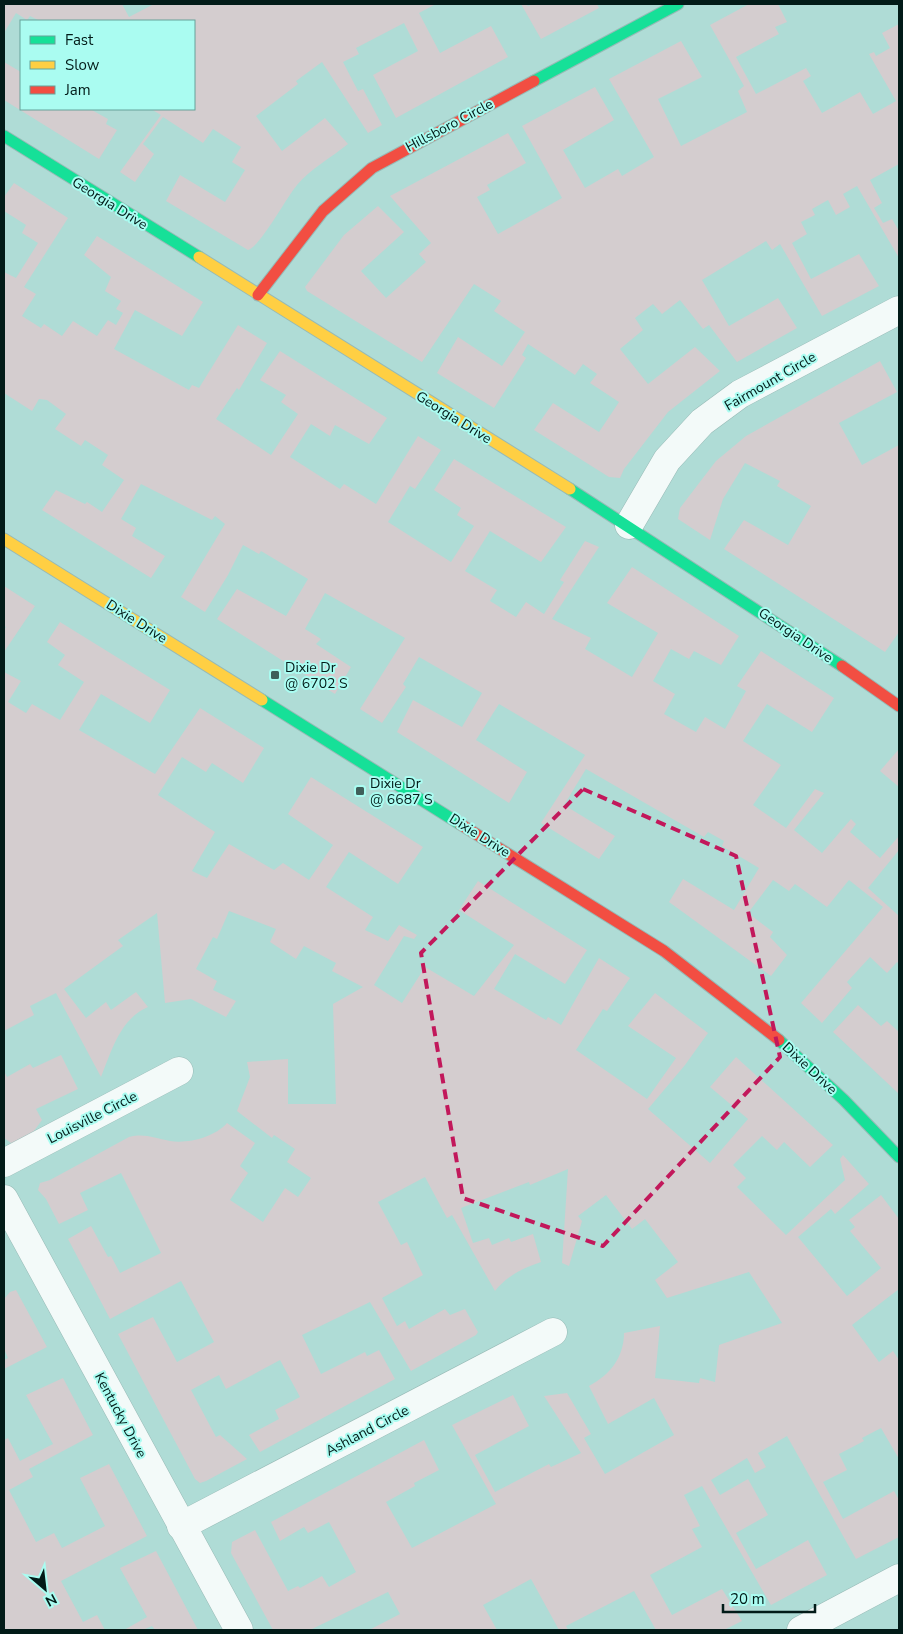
<svg xmlns="http://www.w3.org/2000/svg" width="903" height="1634" font-family="'Nunito Sans',sans-serif">
<style>
.green{fill:#d4cdcf}
.lines{fill:none;stroke-linecap:round;stroke-linejoin:round}
.street-casing{stroke:#97bab6;stroke-width:29}
.fast-casing{stroke:#97bab6;stroke-width:13}
.slow-casing{stroke:#97bab6;stroke-width:13}
.jam-casing{stroke:#97bab6;stroke-width:13}
.street{stroke:#f3faf9;stroke-width:28}
.fast{stroke:#16e098;stroke-width:11}
.slow{stroke:#ffcf43;stroke-width:11}
.jam{stroke:#f24e42;stroke-width:11}
.marked{fill:none;stroke:#c2185b;stroke-width:4;stroke-dasharray:10 6;stroke-linejoin:round}
.poi-dot{fill:#3f5f5a;stroke:#aafcf1;stroke-width:2}
.labels{text-anchor:middle;stroke-width:4;stroke-linejoin:round;paint-order:stroke}
.street-label{font-size:14px;fill:#021b18;stroke:#aafcf1}
.poi-label{font-size:14px;fill:#021b18;stroke:#aafcf1;text-anchor:start}
</style>
<rect width="100%" height="100%" fill="#afdcd6"/>
<g class="green">
<path d="M4,4H122L129,17L154,4H436L419,13L440,53L491,26L508,57L396,118L373,75L418,51L404,23L356,48L359,54L343,62L358,91L363,89L382,125L368,133L322,62L296,81L298,84L256,116L282,151L325,118L348,144C332,157 310,169 297,185C286,198 260,247 248,250L166,201L180,175L225,202L245,170L232,162L241,147L213,129L203,143L163,117L143,144L154,154L135,182L120,172L161,115L151,109H194V21H40L30,16L27,20L16,13L4,33Z"/>
<path d="M521,4H526L528,6L533,4H597L599,8L541,39Z"/>
<path d="M749,4H778L787,22L775,27L779,34L736,57L756,94L806,68L811,76L803,81L822,113L860,92L873,114L896,101L869,54L874,52L876,56L890,48L882,33L899,24V164L870,180L882,203L874,208L883,223L892,219L899,231V258L857,186L843,194L850,207L836,215L828,200L812,209L815,215L801,222L807,234L792,243L811,279L859,254L879,286L822,316L780,244L772,250L766,241L702,280L729,326L778,298L797,328L737,362L709,325L703,329L680,300L662,314L653,304L635,318L643,330L620,349L648,384L695,347L720,371L668,412L624,469L620,478L609,477L534,430L553,403L599,432L619,402L590,383L597,374L583,364L575,375L528,344L522,355L526,358L494,408L437,373L458,337L502,366L525,332L494,311L501,301L474,284L422,362L307,291L305,287L344,235L378,206L404,232L361,271L386,298L426,262L419,254L431,243L390,196L508,133L526,163L487,185L490,190L477,197L498,234L562,198L522,126L595,87L614,120L563,150L585,188L618,169L622,176L654,157L609,79L681,41L702,77L658,99L681,146L747,112L738,91L744,86L710,25Z"/>
<path d="M4,62L21,72V109H90L108,119L106,124L117,130L99,159L4,100Z"/>
<path d="M14,183L68,218L24,287L36,294L22,316L41,328L44,324L62,336L73,321L97,336L108,320L116,325L123,313L116,309L121,301L105,291L111,277L84,255L97,236L203,302L182,336L135,310L114,349L189,390L192,385L199,388L238,325L267,343L239,390L237,388L216,419L271,455L298,414L281,402L286,395L260,380L280,351L387,418L369,444L335,425L330,436L311,424L290,457L340,489L344,484L376,504L418,436L441,450L415,489L410,486L388,522L451,562L474,526L457,515L461,508L434,490L454,459L566,527L541,562L490,531L465,571L497,590L490,601L516,617L526,602L544,614L564,582L560,580L585,541L599,547L552,619L591,638L585,649L632,677L658,633L607,603L632,567L739,636L721,665L694,651L689,659L671,649L653,681L675,694L664,714L696,732L705,717L725,729L746,691L737,686L761,651L834,698L812,732L767,704L743,741L781,765L753,805L786,828L815,789L824,793L794,830L822,853L851,819L856,824L850,832L880,858L899,836V850L868,888L899,916V964L897,962L887,973L870,957L847,982L852,988L822,1023L801,1003L883,907L849,880L827,907L795,884L789,891L773,880L748,913L773,932L770,937L787,955L771,976L669,902L683,879L734,910L759,868L722,846L724,841L708,832L704,837L586,769L564,805L615,836L599,859L541,823L585,755L499,704L476,740L527,772L509,803L397,732L413,700L462,727L482,693L419,657L403,684L406,687L382,723L360,709L405,638L325,593L305,629L321,639L316,644L351,667L335,694L217,619L237,589L286,616L308,579L261,551L259,554L243,545L228,575L205,612L181,597L225,524L215,516L212,520L141,484L121,519L136,528L132,536L165,556L151,578L42,510L56,490L85,504L87,502L102,512L124,480L102,465L108,455L85,440L81,446L55,429L66,414L47,400L39,399L32,411L4,393V272L16,278L38,243L22,233L26,225L4,211V197Z"/>
<path d="M880,361L897,392L839,423L862,465L899,445V632L885,652L724,549L744,520L788,545L811,506L777,486L780,481L745,463L723,499L710,540L678,519L680,508L716,461L746,436Z"/>
<path d="M4,586L35,606L4,652V630L6,627L4,626Z"/>
<path d="M60,622L170,690L150,723L101,694L79,730L155,774L200,708L264,748L243,783L212,763L206,772L182,757L158,795L215,832L192,871L207,878L229,844L274,870L283,863L309,880L333,845L288,814L311,777L423,847L398,884L349,852L326,887L373,917L365,930L388,941L399,925L417,935L414,939L404,936L374,985L402,1003L425,967L474,996L514,945L459,910L478,881L587,950L565,984L515,954L494,989L546,1020L548,1017L561,1025L599,958L630,978L607,1011L603,1009L576,1050L647,1099L676,1058L628,1026L655,993L708,1033L685,1065L648,1109L710,1163L748,1119L710,1087L736,1057L833,1145L810,1167L784,1142L777,1150L762,1136L733,1165L746,1178L737,1187L786,1235L845,1180L840,1159L843,1155L869,1184L835,1214L831,1209L798,1237L847,1296L881,1268L850,1231L855,1227L849,1220L881,1195L899,1219V1289L852,1325L879,1362L893,1351L899,1360V1459L881,1428L862,1438L864,1441L839,1454L847,1470L823,1482L843,1519L894,1491L899,1500V1537L856,1559L787,1436L758,1453L766,1467L755,1473L747,1458L711,1480L720,1495L748,1479L768,1515L736,1533L756,1569L808,1540L827,1575L771,1605L702,1486L684,1495L700,1526L692,1529L702,1547L650,1575L672,1615L722,1589L742,1621L724,1630H656L634,1591L566,1626L568,1630H559L531,1579L483,1605L497,1630H369L400,1614L388,1592L310,1630H273L231,1553L232,1542L255,1530L288,1591L298,1586L300,1588L322,1576L329,1587L356,1572L329,1522L308,1533L304,1527L280,1541L271,1522L424,1440L439,1470L414,1483L415,1486L386,1502L412,1548L496,1504L452,1425L513,1395L529,1426L475,1455L495,1492L549,1464L551,1467L581,1453L544,1396L567,1393L591,1434L584,1438L605,1474L674,1435L654,1398L608,1424L589,1386C610,1375 624,1357 624,1333L660,1326L655,1378L699,1383L700,1378L715,1382L719,1345L782,1323L749,1272L667,1298L655,1280L678,1262L645,1219L632,1229L606,1195L578,1216L582,1221L569,1266L562,1263L568,1169L530,1185L529,1182L461,1208L473,1243L489,1238L492,1245L509,1238L511,1242L533,1234L541,1262C523,1268 507,1276 495,1291L452,1215L447,1218L425,1177L378,1202L401,1245L407,1242L423,1275L382,1298L397,1326L405,1321L409,1329L445,1309L450,1315L465,1309L478,1332L476,1335L411,1371L370,1302L302,1335L321,1374L365,1352L367,1356L379,1350L395,1379L260,1452L249,1435L279,1419L275,1410L300,1397L280,1360L226,1389L219,1375L191,1390L216,1437L220,1435L247,1459L206,1481L200,1483L195,1479L118,1334L153,1317L177,1362L214,1342L181,1281L110,1319L68,1239L91,1226L108,1257L111,1256L120,1273L161,1253L121,1173L80,1193L88,1210L59,1224L46,1199L38,1190L40,1183L50,1180L129,1137C145,1133 154,1138 170,1141C188,1144 215,1137 227,1123L255,1143L240,1166L248,1173L230,1200L263,1222L285,1188L298,1197L311,1178L287,1162L295,1149L274,1135L272,1138L237,1111L250,1077L247,1062L288,1059V1104H336L333,1004L363,987L332,971L336,963L304,946L296,959L270,942L276,929L229,911L217,939L213,937L196,969L217,981L213,990L236,1001L226,1017L191,999L165,1003L157,913L118,940L123,946L64,989L86,1018L106,1002L111,1010L136,992L148,1007C120,1019 112,1050 101,1077L56,993L30,1006L34,1015L4,1031V672L21,681L8,702L26,713L32,704L60,720L84,682L58,665L65,655L47,642Z"/>
<path d="M899,749V787L880,771Z"/>
<path d="M858,1005L881,1026L887,1021L899,1032V1094L833,1032Z"/>
<path d="M61,1055L78,1089L36,1109L42,1120L31,1135L21,1144L11,1143L4,1138V1071L7,1077L30,1064L33,1068Z"/>
<path d="M16,1290L47,1347L4,1369V1360L8,1358L4,1349V1299L10,1292Z"/>
<path d="M63,1378L93,1435L29,1469L33,1477L9,1490L36,1542L54,1533L62,1548L105,1526L80,1478L109,1464L147,1536L61,1581L83,1622L97,1615L105,1630H4V1440L8,1438L20,1461L53,1444L26,1395Z"/>
<path d="M156,1551L198,1630H155L152,1626L143,1630H124L147,1617L120,1568Z"/>
</g>
<g class="lines">
<g class="street-casing">
<g id="street">
<path d="M629,525L667,460L702,422L740,394L899,310"/>
<path d="M4,1163L179,1071"/>
<path d="M4,1199L239,1630"/>
<path d="M181,1526L553,1332"/>
<path d="M801,1630L899,1578"/>
</g>
</g>
<g class="fast-casing">
<g id="fast">
<path d="M534,81L678,4"/>
<path d="M4,136L199,257"/>
<path d="M570,489L842,666"/>
<path d="M262,700L460,824"/>
<path d="M779,1040L844,1100L899,1157"/>
</g>
</g>
<g class="slow-casing">
<g id="slow">
<path d="M199,257L570,489"/>
<path d="M4,539L262,700"/>
</g>
</g>
<g class="jam-casing">
<g id="jam">
<path d="M258,295L323,211L372,168L534,81"/>
<path d="M842,666L899,706"/>
<path d="M460,824L664,951L779,1040"/>
</g>
</g>
<use href="#street" class="street"/>
<use href="#fast" class="fast"/>
<use href="#slow" class="slow"/>
<use href="#jam" class="jam"/>
</g>
<path class="marked" d="M583,789L736,856L780,1057L603,1246L463,1198L421,953Z"/>
<g class="poi-dot">
<rect x="270" y="670" width="10" height="10" rx="2.5"/>
<rect x="355" y="786" width="10" height="10" rx="2.5"/>
</g>
<g class="labels">
<g class="street-label">
<text transform="translate(449 125) rotate(-28)" y="5">Hillsboro Circle</text>
<text transform="translate(110 203) rotate(32)" y="5">Georgia Drive</text>
<text transform="translate(770 381) rotate(-30)" y="5">Fairmount Circle</text>
<text transform="translate(454 417) rotate(32)" y="5">Georgia Drive</text>
<text transform="translate(137 621) rotate(32)" y="5">Dixie Drive</text>
<text transform="translate(796 635) rotate(34)" y="5">Georgia Drive</text>
<text transform="translate(480 835) rotate(32)" y="5">Dixie Drive</text>
<text transform="translate(810 1068) rotate(43)" y="5">Dixie Drive</text>
<text transform="translate(92 1117) rotate(-27)" y="5">Louisville Circle</text>
<text transform="translate(121 1415) rotate(62)" y="5">Kentucky Drive</text>
<text transform="translate(367 1430) rotate(-28)" y="5">Ashland Circle</text>
</g>
<g class="poi-label">
<text x="285" y="672">Dixie Dr<tspan x="285" dy="16">@ 6702 S</tspan></text>
<text x="370" y="788">Dixie Dr<tspan x="370" dy="16">@ 6687 S</tspan></text>
</g>
</g>
<rect width="903" height="1634" fill="none" stroke="#021b18" stroke-width="10"/>
<rect x="20" y="20" width="175" height="90" fill="#aafcf1" stroke="#67a29a"/>
<rect x="30" y="36" width="25" height="8" fill="#16e098" stroke="#67a29a"/>
<text x="65" y="45" font-size="15" fill="#021b18">Fast</text>
<rect x="30" y="61" width="25" height="8" fill="#ffcf43" stroke="#67a29a"/>
<text x="65" y="70" font-size="15" fill="#021b18">Slow</text>
<rect x="30" y="86" width="25" height="8" fill="#f24e42" stroke="#67a29a"/>
<text x="65" y="95" font-size="15" fill="#021b18">Jam</text>
<g transform="translate(45 1589) rotate(152)" stroke="#aafcf1" stroke-width="4" paint-order="stroke">
<path d="M0-4L9 19L0 12L-9 19Z" fill="#021b18"/>
<text y="-8" font-size="14" font-weight="bold" text-anchor="middle" fill="#021b18">N</text>
</g>
<path d="M723 1604v8h92v-8" fill="none" stroke="#021b18" stroke-width="2.5"/>
<text x="730" y="1604" font-size="15" fill="#021b18" stroke="#aafcf1" stroke-width="4" paint-order="stroke">20 m</text>
</svg>
